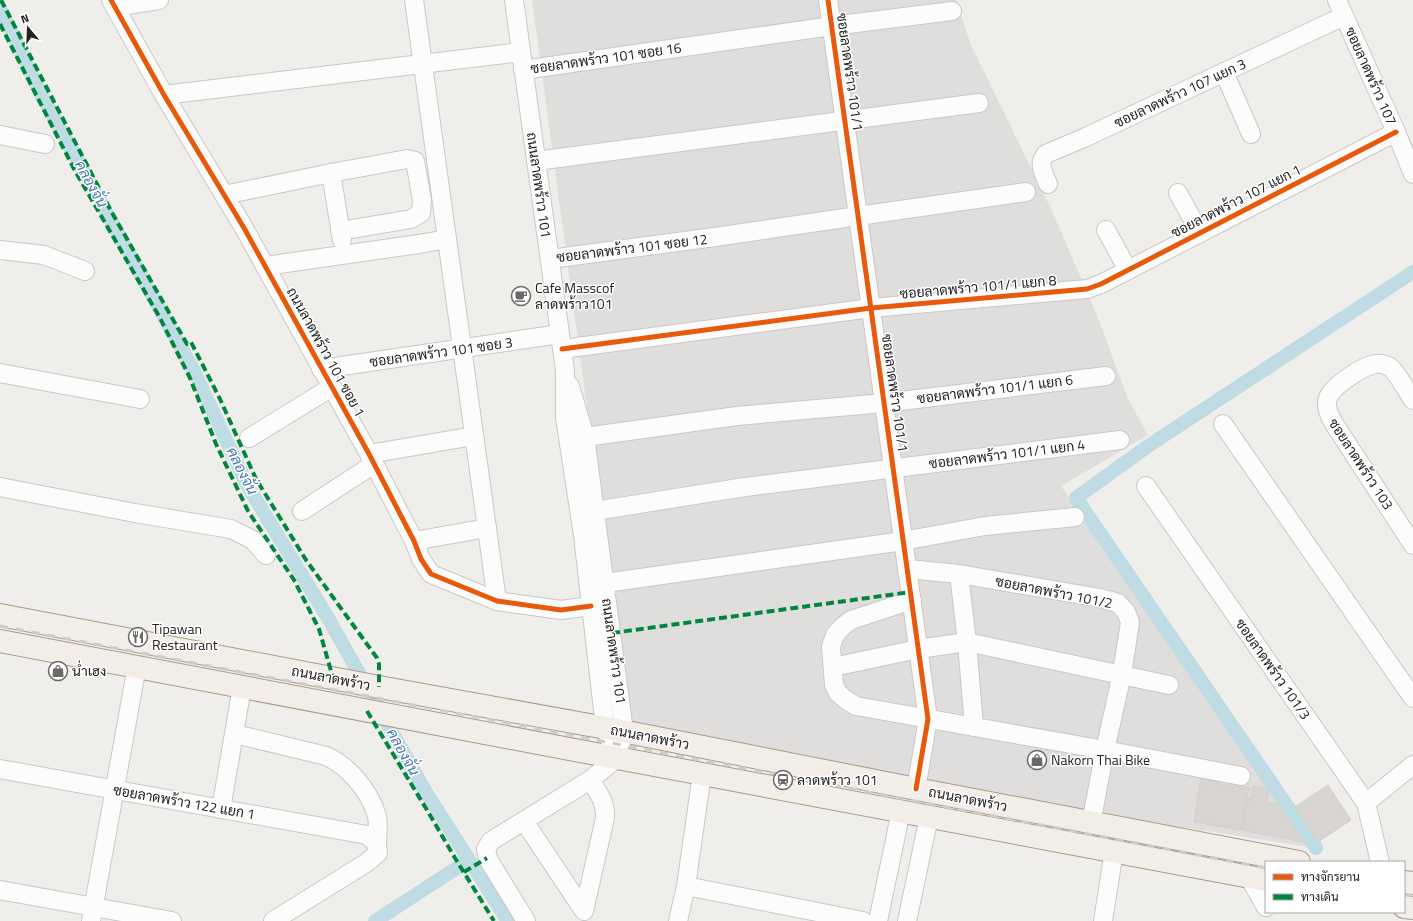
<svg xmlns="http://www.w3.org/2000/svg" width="1413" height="921" font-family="'Titillium Web',Sarabun,sans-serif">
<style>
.residential{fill:#dfdedc}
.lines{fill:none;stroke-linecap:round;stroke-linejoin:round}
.canal{stroke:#bfdbe3;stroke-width:14}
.building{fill:#d7d4d2;stroke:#d3d0cc}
.minor-casing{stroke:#c9c8c7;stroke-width:20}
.major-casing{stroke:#a79c86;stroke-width:24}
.minor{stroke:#fdfcfc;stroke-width:18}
.major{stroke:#f3ede7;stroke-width:22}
.rail{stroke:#ccc;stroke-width:3;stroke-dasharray:8 8;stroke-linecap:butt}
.quiet{stroke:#00873e;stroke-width:4;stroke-dasharray:8 4;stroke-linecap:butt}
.cycleway-casing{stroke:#fff;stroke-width:8}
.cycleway{stroke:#e8590c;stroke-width:5}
.labels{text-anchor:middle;stroke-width:3;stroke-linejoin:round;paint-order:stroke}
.street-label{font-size:14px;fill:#222;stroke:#fff}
.poi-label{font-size:14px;fill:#222;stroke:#fff;text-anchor:start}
.water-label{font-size:15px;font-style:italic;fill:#4a7aab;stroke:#fff}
</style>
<rect width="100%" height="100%" fill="#f0eeeb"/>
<path class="residential" d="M532,0H956L971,45L1053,213L1099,320L1127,397L1148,435L1061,486L1308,847L632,741Z"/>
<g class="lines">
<g class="canal">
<path d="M0,8L40,92L194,371L247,485L328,618L427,794L508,921"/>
<path d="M1316,848L1076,498L1148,446L1413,272"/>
<path d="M375,921L469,860"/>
</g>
</g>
<g class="building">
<path d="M1201,776L1213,778L1212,780L1221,782V784L1249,788L1241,830L1194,822Z"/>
<path d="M1328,785L1351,820L1318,842L1295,807Z"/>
<path d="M1253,786L1269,789L1267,802L1278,804L1302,839V842L1242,830L1248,798H1251Z"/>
</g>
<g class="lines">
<g class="minor-casing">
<g id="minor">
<path d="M111,0L164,95L244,228L369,454L414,541L421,559L431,574L497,601L561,610L591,606"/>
<path d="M414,0L497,601"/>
<path d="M514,0L565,370V418L583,535L605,728L617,758"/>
<path d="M828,0L928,719L916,789"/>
<path d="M1337,0L1396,132L1413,174"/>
<path d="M115,7L159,0"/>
<path d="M523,70L832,26L952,11"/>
<path d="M1224,72L1251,134"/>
<path d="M164,95L521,52"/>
<path d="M0,135L45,144"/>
<path d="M536,161L979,103"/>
<path d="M331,173L342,240"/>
<path d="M1048,184C1044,174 1037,163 1046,154L1086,137L1344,16"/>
<path d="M1178,193L1200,233"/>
<path d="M224,195L331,173L407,159L415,161L422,200L421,213L411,219L340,231"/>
<path d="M1106,230L1128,270"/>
<path d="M0,250L44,255L85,271"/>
<path d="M550,259L715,237L858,216L1026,192"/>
<path d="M265,266L419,244L447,239"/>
<path d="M562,349L871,308L1087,289L1101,284L1396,132"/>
<path d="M321,369L560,334"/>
<path d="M0,373L140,399"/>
<path d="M570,386L585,437L624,731L621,743"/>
<path d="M1413,400C1408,393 1396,371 1390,367C1385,364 1381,363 1375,364C1363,366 1332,386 1328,398C1325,407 1329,414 1333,422L1413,545"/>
<path d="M1223,424L1413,698"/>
<path d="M585,437L737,416L884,403L1106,376"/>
<path d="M249,438L332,387"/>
<path d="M369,454L474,436"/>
<path d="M1146,486L1366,803L1380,862"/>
<path d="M0,487L135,513L231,529L253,540L266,555"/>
<path d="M302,511L374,464"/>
<path d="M595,511L745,487L1120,440"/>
<path d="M414,541L487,528"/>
<path d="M907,569L959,574L1100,598L1118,603L1126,612L1130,622L1122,674L1105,750L1091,823"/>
<path d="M959,574L967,642L974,727"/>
<path d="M605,583L903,541L985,526L1075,517"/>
<path d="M912,600L851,620L842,627L835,635L831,647L834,685L838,693L846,700L856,706L1105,750L1241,776"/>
<path d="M833,667L918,649L967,642L1169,685"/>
<path d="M235,734L326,756C349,766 370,792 377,816C379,825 377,835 377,844"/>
<path d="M0,769L367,835L377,844L378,853L366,863L273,921"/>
<path d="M1366,803L1413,765"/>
<path d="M221,809L242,687"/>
<path d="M524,821L584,911L605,818C606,802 598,792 590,780"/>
<path d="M1249,877L1266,907"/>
<path d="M686,886L863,921"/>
<path d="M0,890L172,921"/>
<path d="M91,921L137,666"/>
<path d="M526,921L488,859L486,849L491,841L590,780L617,758"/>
<path d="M678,921L686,886L702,774"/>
<path d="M878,921L901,811"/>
<path d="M907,921L929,817"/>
<path d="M1103,921L1114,851"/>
</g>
</g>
<g class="major-casing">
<g id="major">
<path d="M0,615L379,687L617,730L916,789L1299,862"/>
<path d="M0,641L617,758L1266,880"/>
<path d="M1404,882L1413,883"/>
<path d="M1404,907L1413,908"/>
</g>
</g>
<use href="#minor" class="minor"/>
<use href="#major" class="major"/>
<g class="rail">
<path d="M0,626L1266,868"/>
<path d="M1404,894L1413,896"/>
</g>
<g class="quiet">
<path d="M1,0L111,211L187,344L191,342L220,399L256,479L306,560L377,658L379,664V687"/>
<path d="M0,24L74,169L160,318L190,378L216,444L248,511L294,580L319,629L333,678"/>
<path d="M612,633L911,592"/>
<path d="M367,711L427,810L455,858L494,921"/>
<path d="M464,872L487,858"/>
</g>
<g class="cycleway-casing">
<g id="cycleway">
<path d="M111,0L164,95L244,228L369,454L414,541L421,559L431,574L497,601L561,610L591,606"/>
<path d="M828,0L928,719L916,789"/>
<path d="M562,349L871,308L1087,289L1101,284L1396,132"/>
</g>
</g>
<use href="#cycleway" class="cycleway"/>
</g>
<defs>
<g id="cafe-ring" transform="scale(1)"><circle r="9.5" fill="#fff" stroke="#6a6968" stroke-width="1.5"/><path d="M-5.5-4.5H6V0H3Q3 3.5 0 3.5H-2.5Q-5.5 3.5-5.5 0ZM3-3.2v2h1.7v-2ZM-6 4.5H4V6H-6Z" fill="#6a6968"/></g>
<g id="restaurant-ring" transform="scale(1)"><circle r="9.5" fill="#fff" stroke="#6a6968" stroke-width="1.5"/><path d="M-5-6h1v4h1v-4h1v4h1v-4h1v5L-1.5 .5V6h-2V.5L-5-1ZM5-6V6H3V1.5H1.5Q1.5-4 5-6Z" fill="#6a6968"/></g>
<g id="shop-ring" transform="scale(1)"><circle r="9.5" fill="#fff" stroke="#6a6968" stroke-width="1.5"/><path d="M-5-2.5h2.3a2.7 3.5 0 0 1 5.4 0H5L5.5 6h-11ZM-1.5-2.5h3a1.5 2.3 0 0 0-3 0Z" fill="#6a6968"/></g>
<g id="station-ring" transform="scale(1)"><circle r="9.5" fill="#fff" stroke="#6a6968" stroke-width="1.5"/><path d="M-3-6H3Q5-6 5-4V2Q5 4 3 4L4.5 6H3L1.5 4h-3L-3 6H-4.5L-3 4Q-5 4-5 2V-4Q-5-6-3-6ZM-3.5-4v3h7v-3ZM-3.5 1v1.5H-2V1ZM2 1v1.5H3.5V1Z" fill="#6a6968"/></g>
</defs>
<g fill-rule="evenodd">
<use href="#cafe-ring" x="521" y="296"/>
<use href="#restaurant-ring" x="138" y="637"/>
<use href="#shop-ring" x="58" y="671"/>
<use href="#shop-ring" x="1037" y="760"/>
<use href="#station-ring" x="783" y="780"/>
</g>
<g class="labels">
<g class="street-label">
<text transform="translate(606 58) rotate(-8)" y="5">ซอยลาดพร้าว 101 ซอย 16</text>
<text transform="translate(850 72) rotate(82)" y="5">ซอยลาดพร้าว 101/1</text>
<text transform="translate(1371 76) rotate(66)" y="5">ซอยลาดพร้าว 107</text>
<text transform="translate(1180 93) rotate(-25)" y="5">ซอยลาดพร้าว 107 แยก 3</text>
<text transform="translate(539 185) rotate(82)" y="5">ถนนลาดพร้าว 101</text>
<text transform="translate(1236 201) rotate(-27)" y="5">ซอยลาดพร้าว 107 แยก 1</text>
<text transform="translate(632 248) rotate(-7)" y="5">ซอยลาดพร้าว 101 ซอย 12</text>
<text transform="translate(978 287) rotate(-5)" y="5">ซอยลาดพร้าว 101/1 แยก 8</text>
<text transform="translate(326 352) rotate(61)" y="5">ถนนลาดพร้าว 101 ซอย 1</text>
<text transform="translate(441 352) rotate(-8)" y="5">ซอยลาดพร้าว 101 ซอย 3</text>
<text transform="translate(995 389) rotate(-7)" y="5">ซอยลาดพร้าว 101/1 แยก 6</text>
<text transform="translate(895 393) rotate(82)" y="5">ซอยลาดพร้าว 101/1</text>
<text transform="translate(1007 454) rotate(-7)" y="5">ซอยลาดพร้าว 101/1 แยก 4</text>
<text transform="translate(1361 464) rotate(57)" y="5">ซอยลาดพร้าว 103</text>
<text transform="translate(1054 592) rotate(11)" y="5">ซอยลาดพร้าว 101/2</text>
<text transform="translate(614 651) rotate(82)" y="5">ถนนลาดพร้าว 101</text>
<text transform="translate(1273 669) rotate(55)" y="5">ซอยลาดพร้าว 101/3</text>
<text transform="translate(331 678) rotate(11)" y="5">ถนนลาดพร้าว</text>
<text transform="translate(650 737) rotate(11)" y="5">ถนนลาดพร้าว</text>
<text transform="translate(968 799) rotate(11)" y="5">ถนนลาดพร้าว</text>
<text transform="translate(184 802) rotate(10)" y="5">ซอยลาดพร้าว 122 แยก 1</text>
</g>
<g class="poi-label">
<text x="535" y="293">Cafe Masscof<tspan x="535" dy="16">ลาดพร้าว101</tspan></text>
<text x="152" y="634">Tipawan<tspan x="152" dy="16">Restaurant</tspan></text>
<text x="72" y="676">น่ำเฮง</text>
<text x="1051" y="765">Nakorn Thai Bike</text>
<text x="797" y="785">ลาดพร้าว 101</text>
</g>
<g class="water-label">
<text transform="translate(91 184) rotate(61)" y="5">คลองจั่น</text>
<text transform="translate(242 471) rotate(63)" y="5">คลองจั่น</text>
<text transform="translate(403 752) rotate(61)" y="5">คลองจั่น</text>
</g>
</g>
<rect x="1265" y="861" width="140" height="52" fill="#ffffff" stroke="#a7a7a7"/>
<rect x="1273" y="874" width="20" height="6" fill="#e8590c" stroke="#a7a7a7"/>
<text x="1301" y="881" font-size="12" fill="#222222">ทางจักรยาน</text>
<rect x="1273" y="894" width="20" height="6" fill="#00873e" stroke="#a7a7a7"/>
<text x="1301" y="901" font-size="12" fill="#222222">ทางเดิน</text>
<g transform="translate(28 28) rotate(341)" stroke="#ffffff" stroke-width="3" paint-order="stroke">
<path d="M0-3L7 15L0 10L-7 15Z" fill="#222222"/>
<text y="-6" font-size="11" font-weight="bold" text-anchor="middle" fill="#222222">N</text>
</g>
</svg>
